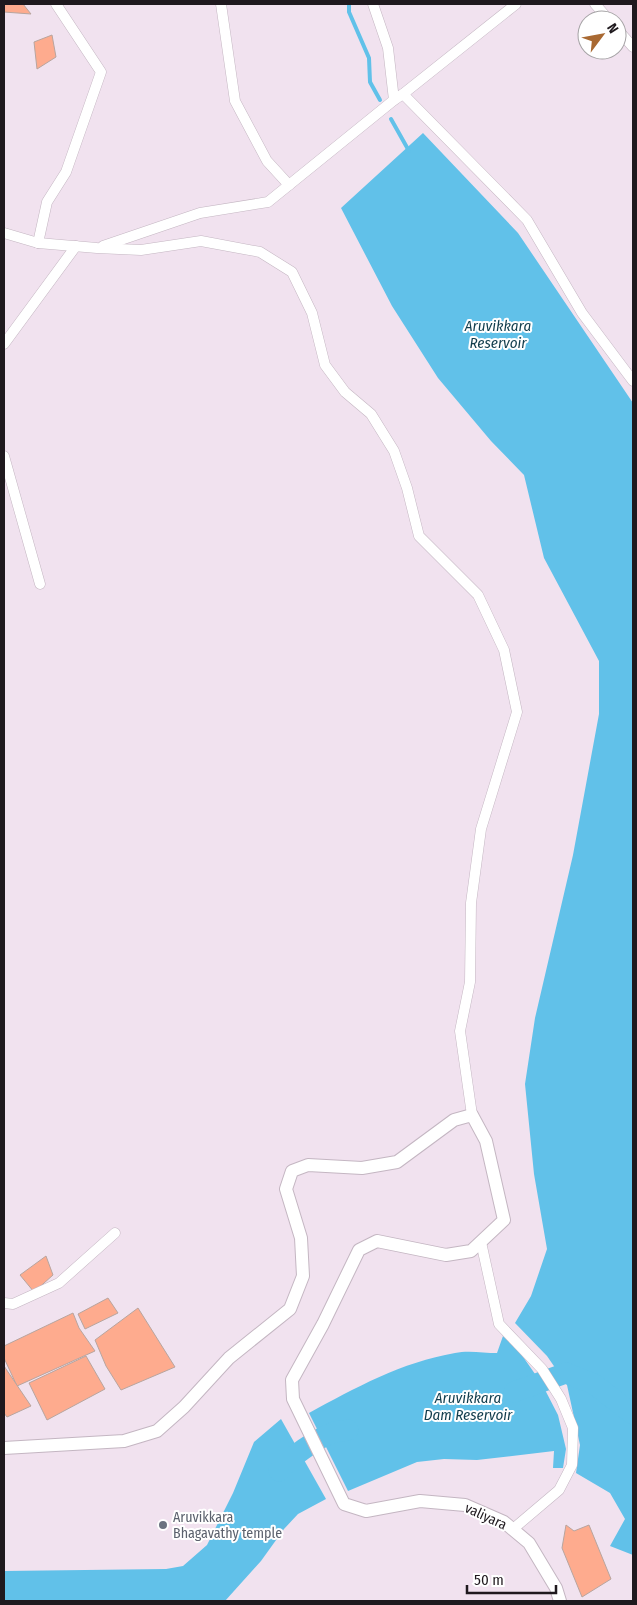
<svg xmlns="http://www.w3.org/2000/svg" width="637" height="1605" font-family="'Fira Sans Condensed',sans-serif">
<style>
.water{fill:#61c1e9}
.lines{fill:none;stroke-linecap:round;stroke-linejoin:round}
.stream{stroke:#61c1e9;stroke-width:4}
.river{stroke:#61c1e9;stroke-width:21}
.building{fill:#feab8e;stroke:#b8a59f}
.minor-casing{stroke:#c4b6c2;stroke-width:11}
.tertiary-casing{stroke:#c4b6c2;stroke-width:14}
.minor{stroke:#fff;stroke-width:10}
.tertiary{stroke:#fff;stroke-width:12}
.worship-dot{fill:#6b7280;stroke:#fff;stroke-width:2}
.labels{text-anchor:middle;stroke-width:4;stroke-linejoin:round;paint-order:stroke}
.street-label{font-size:14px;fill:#1f191e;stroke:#fff}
.worship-label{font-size:14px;fill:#5b616d;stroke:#fff;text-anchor:start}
.water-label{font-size:15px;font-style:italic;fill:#113d4d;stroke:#fff}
</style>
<rect width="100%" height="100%" fill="#f1e2ef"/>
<g class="water">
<path d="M423,133L518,233L633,403V1555L610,1546L625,1519L610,1493L576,1473L580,1445L567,1385L547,1356L515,1323L531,1296L547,1249L534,1174L525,1084L535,1018L573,855L599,714V661L544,558L524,475L491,441L438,378L392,306L341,208Z"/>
<path d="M503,1336L519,1351L542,1384L558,1415L566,1449L563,1468H553L554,1451L477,1460L444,1459L417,1462L348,1491L309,1413C355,1388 402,1362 455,1353C468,1350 484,1353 497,1353Z"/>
<path d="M281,1419L326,1499L298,1514L284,1529L261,1561L225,1601H4V1571L166,1569L183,1566L207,1545L233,1493L254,1442Z"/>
</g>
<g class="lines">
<g class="stream">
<path d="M349,4V12L369,58L370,82L380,100"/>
<path d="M391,119L409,151"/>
</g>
<g class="river">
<path d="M514,1392L566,1373L594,1384L633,1414"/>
<path d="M279,1471C289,1458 316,1439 332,1433C336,1431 343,1431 348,1430"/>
</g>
</g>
<g class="building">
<path d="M4,4H23L31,14L4,12Z"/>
<path d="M52,35L56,57L37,69L34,42Z"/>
<path d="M46,1256L53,1275L34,1292L20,1275Z"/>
<path d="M108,1298L118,1313L85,1329L78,1314Z"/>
<path d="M138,1308L175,1367L121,1390L106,1366L95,1340Z"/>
<path d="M73,1313L79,1328L95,1351L17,1386L4,1358V1346Z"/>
<path d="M86,1356L105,1389L47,1420L29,1383Z"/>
<path d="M4,1366L31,1406L7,1417L4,1413Z"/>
<path d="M566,1525L574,1531L589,1525L611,1579L582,1597L562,1548Z"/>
</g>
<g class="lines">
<g class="minor-casing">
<g id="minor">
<path d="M56,4L101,72L66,172L47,202L38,243L97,248L141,250L201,241L260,252L292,272L312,313L325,365L345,392L371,414L394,451L407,488L419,536L478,595L504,650L517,712L481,829L471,903L470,982L460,1031L472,1115"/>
<path d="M221,4L235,101L267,161L289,185"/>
<path d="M373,4L388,48L394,100"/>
<path d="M595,4L609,20"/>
<path d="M617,29L633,47"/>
<path d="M403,94L527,220L582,313L633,381"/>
<path d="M4,233L38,243"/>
<path d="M103,246L200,213L268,202L394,100L403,94L516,4"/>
<path d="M4,344L76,246"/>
<path d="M4,456L40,584"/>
<path d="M481,1242L499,1324L542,1369L561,1399L573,1428L572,1465L559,1490L513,1529"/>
<path d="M4,1303L13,1304L59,1283L115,1233"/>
</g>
</g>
<g class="tertiary-casing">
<path id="tertiary" d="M4,1448L124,1441L157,1431L184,1407L229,1358L290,1309L303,1276L301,1238L286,1189L292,1171L308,1165L362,1168L397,1162L454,1120L472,1115L486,1141L504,1220L471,1251L446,1255L377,1241L359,1250L323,1324L292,1380L293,1399L344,1504L366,1511L420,1501L465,1505L504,1522L529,1543L556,1588L560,1601"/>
</g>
<use href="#minor" class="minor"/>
<use href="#tertiary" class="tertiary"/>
</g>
<circle class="worship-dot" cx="163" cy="1525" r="5"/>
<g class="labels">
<g class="street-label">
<text transform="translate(486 1516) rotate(25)" y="5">valiyara</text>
</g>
<g class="worship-label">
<text x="173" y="1522">Aruvikkara<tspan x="173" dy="16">Bhagavathy temple</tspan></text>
</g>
<g class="water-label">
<text x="498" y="331">Aruvikkara<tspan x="498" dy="17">Reservoir</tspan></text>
<text x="468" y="1403">Aruvikkara<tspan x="468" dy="17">Dam Reservoir</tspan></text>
</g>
</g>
<rect width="637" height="1605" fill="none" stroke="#1f191e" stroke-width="10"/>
<g transform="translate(602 35) rotate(58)"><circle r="24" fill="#ffffff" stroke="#a5a3a5"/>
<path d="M0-4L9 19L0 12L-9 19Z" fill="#a96932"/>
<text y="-8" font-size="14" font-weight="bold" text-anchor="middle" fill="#1f191e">N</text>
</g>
<path d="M467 1585v8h89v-8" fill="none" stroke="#1f191e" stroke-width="2.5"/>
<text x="474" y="1585" font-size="15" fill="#1f191e" stroke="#ffffff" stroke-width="4" paint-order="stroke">50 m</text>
</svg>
